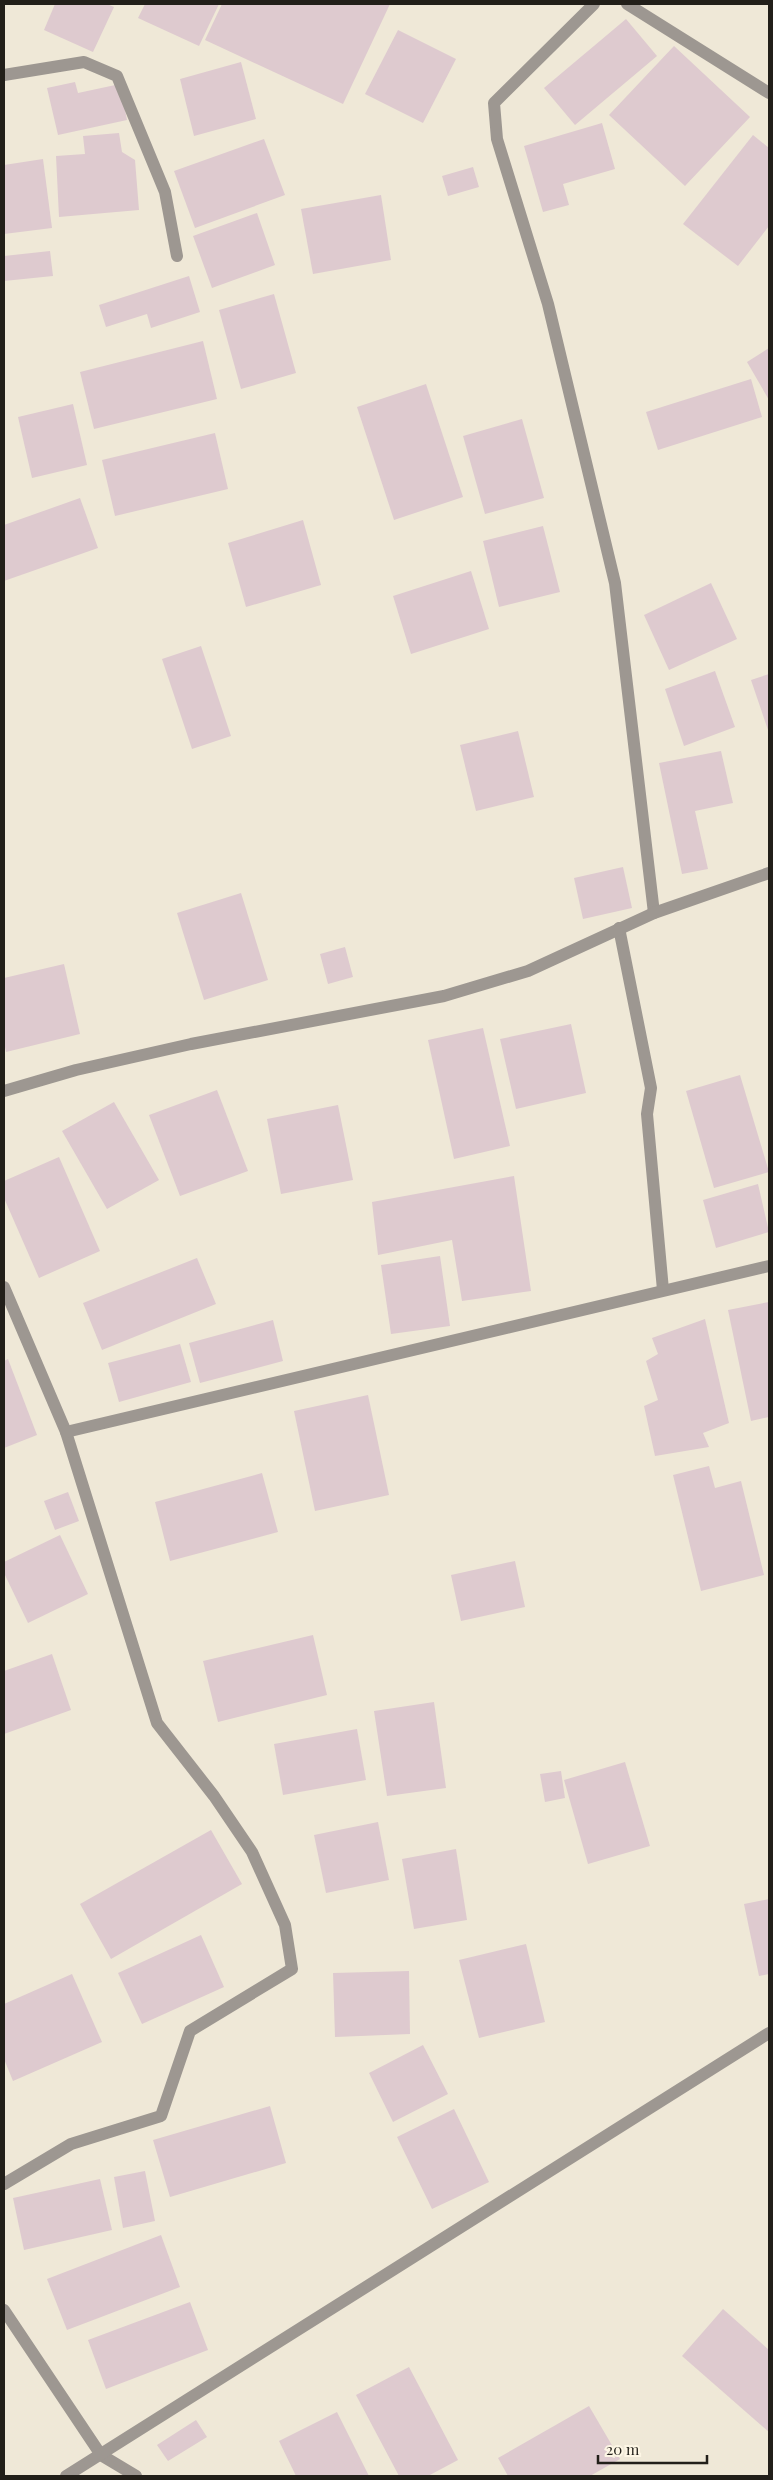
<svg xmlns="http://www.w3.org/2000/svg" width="773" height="2480" font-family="'Playfair Display',serif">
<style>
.building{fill:#decacf}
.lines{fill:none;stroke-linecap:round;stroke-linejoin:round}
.minor{stroke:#9d9791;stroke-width:12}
</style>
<rect width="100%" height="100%" fill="#efe8d7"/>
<g class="building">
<path d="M55,4H107L114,7L93,52L44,30Z"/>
<path d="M145,4H219L199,46L138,18Z"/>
<path d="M222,4H390L343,104L205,40Z"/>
<path d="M626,19L657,56L575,125L544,88Z"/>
<path d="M398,30L456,59L423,123L365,94Z"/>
<path d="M674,46L750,117L685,186L609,115Z"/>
<path d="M241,62L256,119L194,136L180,79Z"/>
<path d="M75,82L78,93L120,84L127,120L58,135L47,88Z"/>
<path d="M602,123L615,169L563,184L569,205L543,212L524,146Z"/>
<path d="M119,133L122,152L135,160L139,210L59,217L56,156L85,154L83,136Z"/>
<path d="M753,135L769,148V226L738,266L683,224Z"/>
<path d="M264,139L285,195L195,228L174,171Z"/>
<path d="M43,159L52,228L4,234V165Z"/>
<path d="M473,167L479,187L448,196L442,176Z"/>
<path d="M381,195L391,260L313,274L301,209Z"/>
<path d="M257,213L275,265L212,288L193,236Z"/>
<path d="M50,251L53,276L4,281V256Z"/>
<path d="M189,276L200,312L151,328L147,314L106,327L99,305Z"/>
<path d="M274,294L296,373L241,389L219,310Z"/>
<path d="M203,341L217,399L94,429L80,372Z"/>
<path d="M769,348V400L747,362Z"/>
<path d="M751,379L762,417L658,450L646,412Z"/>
<path d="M426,384L463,497L394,520L357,407Z"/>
<path d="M73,404L87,465L32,478L18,417Z"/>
<path d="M522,419L544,498L485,514L463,436Z"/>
<path d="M215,433L228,489L115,516L102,460Z"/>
<path d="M80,498L98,548L4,581V525Z"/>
<path d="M303,520L321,585L246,607L228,543Z"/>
<path d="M543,526L560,592L499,607L483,541Z"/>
<path d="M471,571L489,629L411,654L393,596Z"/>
<path d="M711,583L737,639L669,670L644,615Z"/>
<path d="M201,646L231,736L192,749L162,659Z"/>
<path d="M715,671L735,727L684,746L665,689Z"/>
<path d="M769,674V733L751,680Z"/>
<path d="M518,731L534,797L476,811L460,745Z"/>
<path d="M721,751L733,803L695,811L708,869L682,874L659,763Z"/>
<path d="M623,867L632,908L583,919L574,878Z"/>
<path d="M241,893L268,980L204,1000L177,913Z"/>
<path d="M345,947L353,977L328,984L320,954Z"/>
<path d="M64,964L80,1034L6,1052L4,1042V978Z"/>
<path d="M571,1024L586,1093L516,1109L500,1039Z"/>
<path d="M483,1028L510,1146L454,1159L428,1040Z"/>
<path d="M740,1075L769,1172L714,1188L686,1091Z"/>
<path d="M217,1090L248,1171L180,1196L149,1115Z"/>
<path d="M114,1102L159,1180L107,1209L62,1131Z"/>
<path d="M338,1105L353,1180L281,1194L267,1119Z"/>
<path d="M59,1157L100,1251L39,1278L4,1198V1181Z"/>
<path d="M514,1176L531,1291L462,1301L452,1240L378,1255L372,1202Z"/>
<path d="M758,1184L769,1232L716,1248L703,1200Z"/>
<path d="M440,1256L450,1326L391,1334L381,1265Z"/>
<path d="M197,1258L216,1304L102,1350L83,1303Z"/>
<path d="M769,1302V1417L751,1421L728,1310Z"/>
<path d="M705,1319L729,1423L703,1433L709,1447L655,1456L644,1406L658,1400L646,1361L658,1354L652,1338Z"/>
<path d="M273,1320L283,1361L200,1383L189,1343Z"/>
<path d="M180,1344L191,1382L119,1402L108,1363Z"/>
<path d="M8,1359L37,1435L4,1448V1361Z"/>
<path d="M368,1395L389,1495L315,1511L294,1411Z"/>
<path d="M709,1466L715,1488L741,1481L764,1575L701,1591L673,1475Z"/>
<path d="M262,1473L278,1532L170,1561L155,1502Z"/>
<path d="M68,1492L79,1521L55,1530L44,1501Z"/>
<path d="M60,1535L88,1594L28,1623L4,1573V1562Z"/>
<path d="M515,1561L525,1607L461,1621L451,1575Z"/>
<path d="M313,1635L327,1695L218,1722L203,1661Z"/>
<path d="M52,1654L71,1710L4,1734V1671Z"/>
<path d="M434,1702L446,1788L387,1796L374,1711Z"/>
<path d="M357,1729L366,1780L283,1795L274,1744Z"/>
<path d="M625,1762L650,1846L588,1864L564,1780Z"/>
<path d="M561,1771L565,1798L545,1802L540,1774Z"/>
<path d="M378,1822L389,1880L326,1893L314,1835Z"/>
<path d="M211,1830L242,1884L111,1959L80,1904Z"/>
<path d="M456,1849L467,1920L414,1929L402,1859Z"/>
<path d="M769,1899V1974L759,1976L744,1904Z"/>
<path d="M201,1935L224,1987L142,2024L118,1973Z"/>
<path d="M526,1944L545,2022L479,2038L459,1960Z"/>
<path d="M409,1971L410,2034L335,2037L333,1973Z"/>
<path d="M72,1974L102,2042L13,2081L4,2059V2004Z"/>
<path d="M423,2045L448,2094L393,2122L369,2073Z"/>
<path d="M270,2106L286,2163L170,2197L153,2140Z"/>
<path d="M454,2109L489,2182L432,2209L397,2137Z"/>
<path d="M145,2171L155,2221L123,2228L114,2177Z"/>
<path d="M100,2179L112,2230L24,2250L13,2198Z"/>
<path d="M161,2235L180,2287L67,2330L47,2279Z"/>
<path d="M190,2302L208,2350L106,2389L88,2340Z"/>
<path d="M723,2309L769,2350V2432L682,2356Z"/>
<path d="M409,2367L458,2460L428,2476H399L356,2395Z"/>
<path d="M589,2406L620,2459L590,2476H508L498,2458Z"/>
<path d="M337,2412L369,2476H296L279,2441Z"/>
<path d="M196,2420L207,2437L168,2461L157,2445Z"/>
</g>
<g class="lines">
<g class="minor">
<path d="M594,4L494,103L497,139L548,304L615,583L654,913"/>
<path d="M627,4L769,93"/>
<path d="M4,75L84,62L117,76L165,192L177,256"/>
<path d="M619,928L651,1088L647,1114L663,1290"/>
<path d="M4,1091L76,1070L191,1044L444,996L528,971L654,913L769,873"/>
<path d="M4,1287L66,1432L157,1723L214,1796L252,1852L285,1925L292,1969L190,2031L161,2116L71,2144L4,2184"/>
<path d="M66,1432L769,1266"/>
<path d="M4,2310L101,2455L136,2476"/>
<path d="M66,2476L769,2033"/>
</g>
</g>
<rect width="773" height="2480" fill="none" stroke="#221f19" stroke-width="10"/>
<path d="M598 2455v8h109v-8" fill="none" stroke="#221f19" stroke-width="2.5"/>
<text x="606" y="2455" font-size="15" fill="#221f19" stroke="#fdf6e5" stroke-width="4" paint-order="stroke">20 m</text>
</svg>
